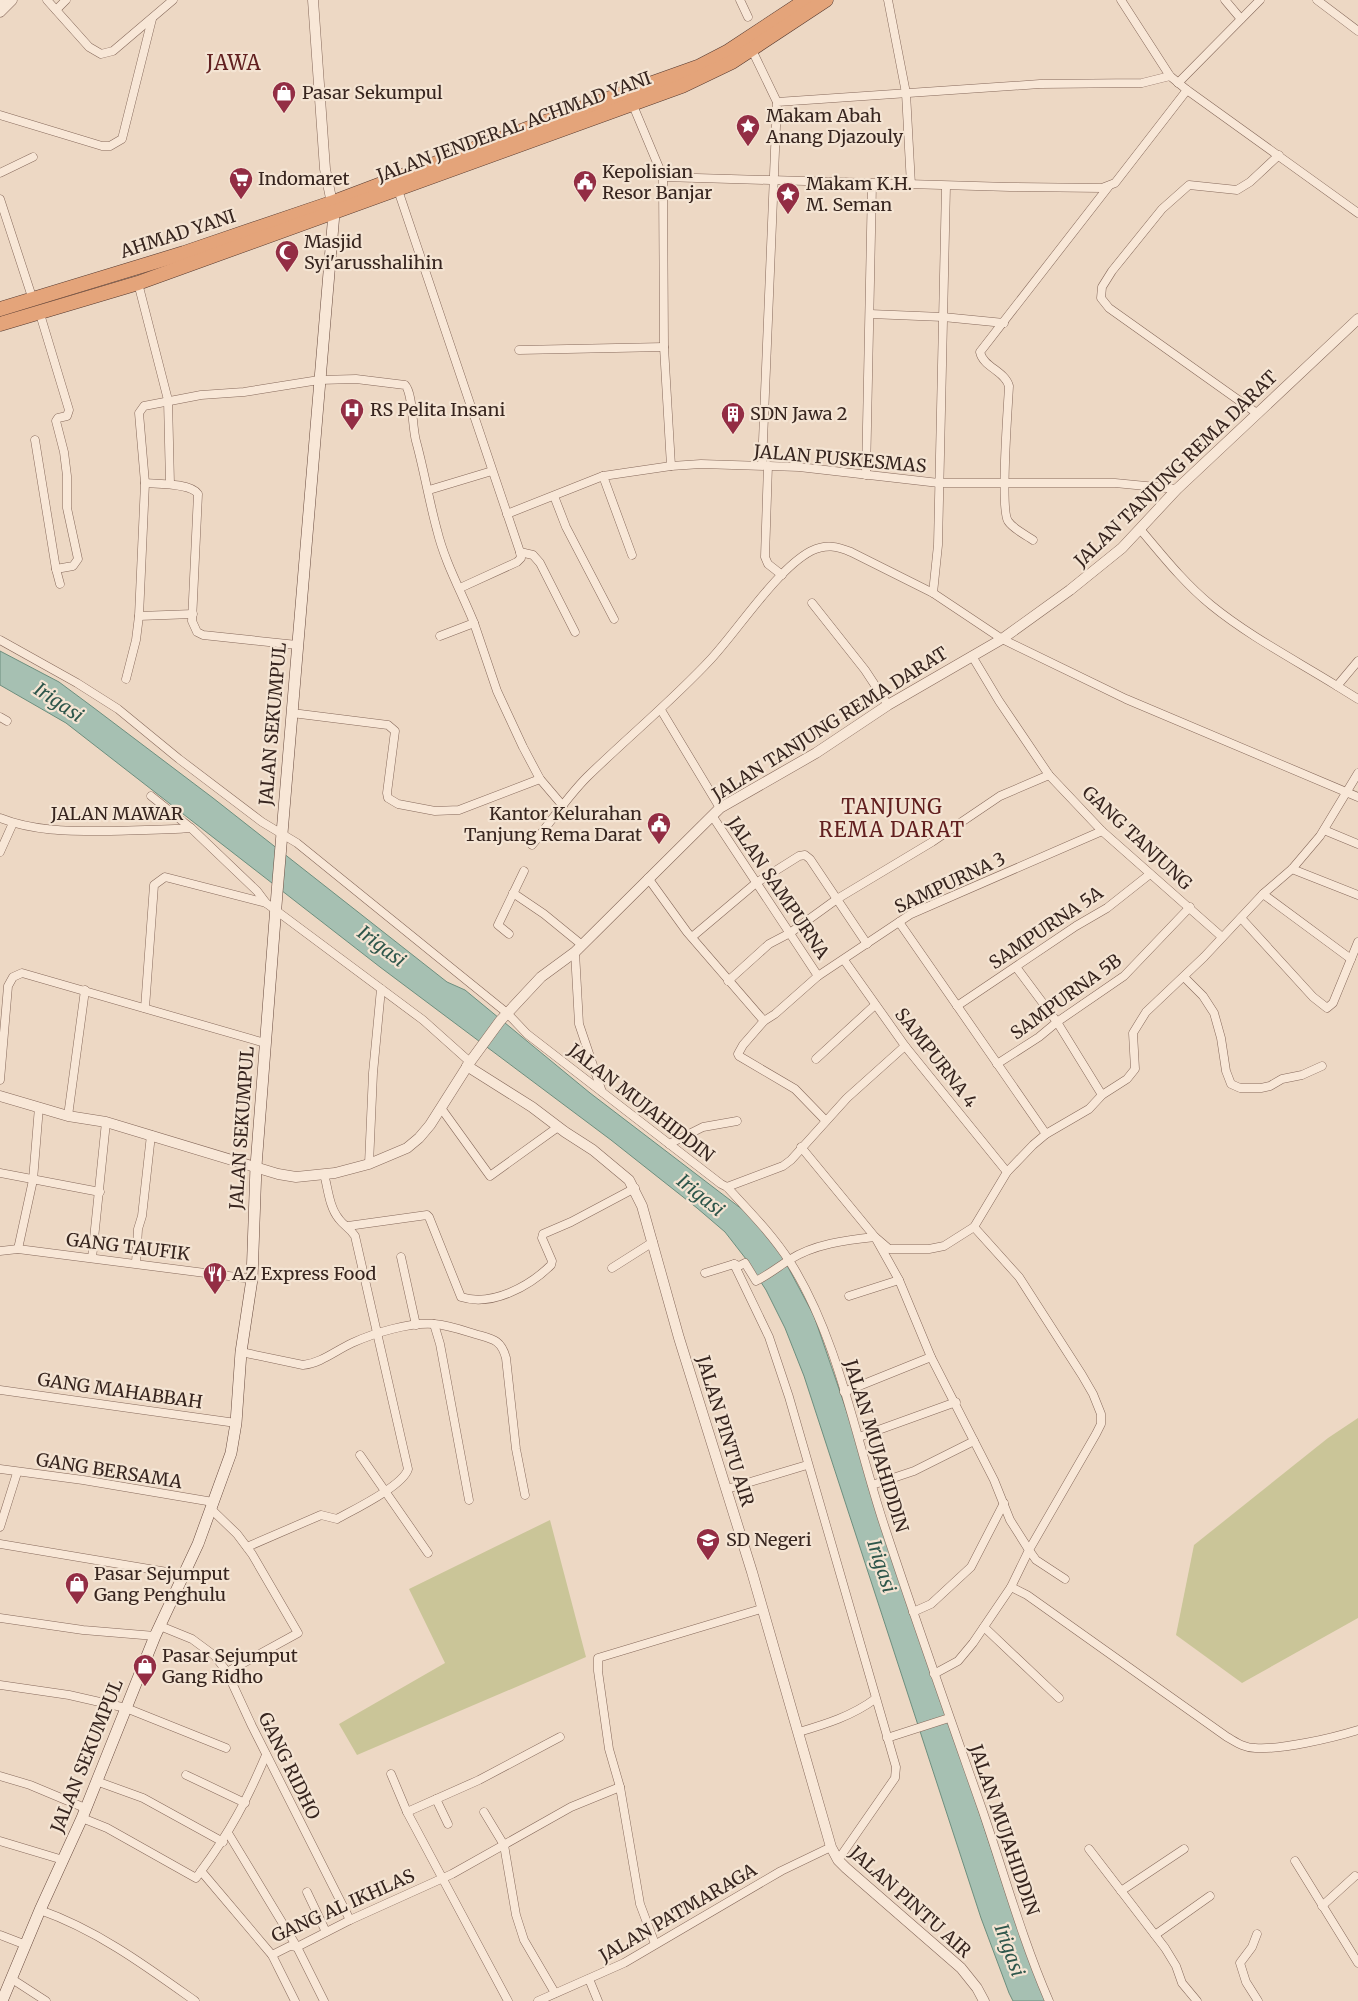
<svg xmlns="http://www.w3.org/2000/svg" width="1358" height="2001" font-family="Merriweather,serif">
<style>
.green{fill:#cac598}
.water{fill:#a6c0b2;stroke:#6d8e7e}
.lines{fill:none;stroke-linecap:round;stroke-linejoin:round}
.minor-casing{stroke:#86695b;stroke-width:9}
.tertiary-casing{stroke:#86695b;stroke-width:11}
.secondary-casing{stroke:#684a3e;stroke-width:12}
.trunk-casing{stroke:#54382f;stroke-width:15}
.minor{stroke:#f8e7d7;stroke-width:8}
.tertiary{stroke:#f8e7d7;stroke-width:10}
.secondary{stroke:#f8e7d7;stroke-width:11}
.trunk{stroke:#e4a47a;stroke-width:14}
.labels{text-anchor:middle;stroke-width:4.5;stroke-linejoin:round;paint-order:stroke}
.poi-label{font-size:18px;fill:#37251f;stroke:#f4e4d3;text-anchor:start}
.street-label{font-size:18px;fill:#37251f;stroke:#f4e4d3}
.water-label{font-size:19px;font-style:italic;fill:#2e564b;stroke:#f4e4d3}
.quarter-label{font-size:20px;letter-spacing:1px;fill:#622020;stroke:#f4e4d3}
</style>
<rect width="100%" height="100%" fill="#edd8c4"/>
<g class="green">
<path d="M1358,1418V1618L1242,1683L1176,1635L1194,1545L1328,1438Z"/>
<path d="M550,1520L586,1657L357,1755L339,1724L445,1663L409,1589Z"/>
</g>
<path class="water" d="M0,651L59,682L94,708L213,798L447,982L465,990L590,1093L747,1213L781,1254L814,1316L862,1456L1010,1906L1048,2001H1013L1009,1993L981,1918L804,1376L785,1328L766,1290L746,1259L725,1232L697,1208L611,1140L380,967L66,723L0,685Z"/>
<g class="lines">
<g class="minor-casing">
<g id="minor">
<path d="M47,0L89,47L101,54L113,51L173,0"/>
<path d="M740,0L748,17"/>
<path d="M888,0L906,93L911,185"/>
<path d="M1121,0L1170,76L1187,90L1358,213"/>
<path d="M1225,0L1241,19"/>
<path d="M1317,0L1358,31"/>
<path d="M56,10L66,0"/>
<path d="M752,50L777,102"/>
<path d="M1178,83L1260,0"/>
<path d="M632,103L663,177L664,347L671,466"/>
<path d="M0,115L102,146H110L122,139L152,19"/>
<path d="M0,173L33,157"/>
<path d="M663,177L1010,187L1102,188L1115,183L1187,90"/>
<path d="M398,190L520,552L521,558L517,562L460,588"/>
<path d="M0,199L33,300"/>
<path d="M138,283L168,400L170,484"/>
<path d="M40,314L69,410L67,416L58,418L56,421L64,452L67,476V508L78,559L73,566L56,569"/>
<path d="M870,314L943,317L1004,323"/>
<path d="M519,350L664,347"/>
<path d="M1258,414L1109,308L1101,298L1102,287L1112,271L1162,209L1189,185L1237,190L1250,182L1279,155"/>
<path d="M35,440L56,569L60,584"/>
<path d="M762,465L777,102L1040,84L1142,83L1170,76"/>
<path d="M768,465L765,557L768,564L782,575"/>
<path d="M866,475L872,184"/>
<path d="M603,476L632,555"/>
<path d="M145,483C158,484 191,483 198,494L192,621L197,632L203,635L297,645"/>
<path d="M429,490L492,471"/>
<path d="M554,496L566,527L614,619"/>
<path d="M507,514L603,476L671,466L701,464L799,467L939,483H1115L1177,489"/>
<path d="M1140,529C1162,555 1184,583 1211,605C1249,636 1295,660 1337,686"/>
<path d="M1033,540C1026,535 1013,529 1008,521C1000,509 1008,407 1009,386C1005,371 983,367 980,352L1109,186"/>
<path d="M520,552L533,555L540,563L575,632"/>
<path d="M933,593L938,545L946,186"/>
<path d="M812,603L865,670L888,705"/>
<path d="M139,616L193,614"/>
<path d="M440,636L474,623L497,691L523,747L540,779L563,806"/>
<path d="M0,640L77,683L118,709L179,759L262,822L297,843L507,1013L527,1034L721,1184L727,1187C749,1211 772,1234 790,1262C839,1339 856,1442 885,1528C916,1622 949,1715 982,1809C1004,1873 1022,1939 1049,2001"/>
<path d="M972,656L999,701L1049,775L1102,831L1222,937"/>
<path d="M1358,661L1337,686L1358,699"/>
<path d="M126,679L136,640L139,616L145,483L139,413L144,406L201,395L244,392L319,380L356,379L405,385C413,393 412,427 416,441C424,470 429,501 437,530C445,563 462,593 474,623"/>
<path d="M661,710L720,808"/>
<path d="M292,713L388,725L395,731L387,793L388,798L398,804L435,811L459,810L540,779"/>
<path d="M0,717L7,721"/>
<path d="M151,796L191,828"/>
<path d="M713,817L818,976"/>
<path d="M0,818C35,832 73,831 110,831C137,830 164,830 191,828L257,891L266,903"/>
<path d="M1324,830L1358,844"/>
<path d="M532,845C550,823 567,797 587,777C628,737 672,701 711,659C738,630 777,569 811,551C826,544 837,546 851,552L933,593L1002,639L1126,699L1358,797"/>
<path d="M0,852L13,823"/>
<path d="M1292,869L1358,895"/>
<path d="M648,878L687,932L764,1021"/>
<path d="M513,893L544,914L582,945"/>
<path d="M1263,894L1351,959"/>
<path d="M1241,918L1313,997L1327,1008L1333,1003L1358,942"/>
<path d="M899,922L1046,1134"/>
<path d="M509,934L498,925L524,871"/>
<path d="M692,937L756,883L799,856L805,855L810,859L867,944"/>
<path d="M575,952L579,1024L602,1092"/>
<path d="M844,960L905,1046L1007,1172"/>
<path d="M1016,967L1057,1022L1102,1095L1089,1109L1046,1134L1033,1145L1007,1172L974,1227L1019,1277L1082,1375L1093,1394L1101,1414V1424L1096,1434L1029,1550L1036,1560L1065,1579"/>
<path d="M1184,977L1203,996L1214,1013L1221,1038L1226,1071L1231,1084L1240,1088H1261L1270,1086L1282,1079L1302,1075L1322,1066"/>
<path d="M728,981L769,944L790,933L837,899L932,842L1000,796L1049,775"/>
<path d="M957,1006L1076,926L1107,908L1150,874"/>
<path d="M145,1008L154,885L165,877L266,903L423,1020L470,1062"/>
<path d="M816,1059L875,1005"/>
<path d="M997,1064L1039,1037L1057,1022L1124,976L1190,907"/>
<path d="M0,1080L8,986L13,977L22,973L265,1043"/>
<path d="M1102,1095L1127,1079L1135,1069L1133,1033L1146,1012L1204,957L1263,894L1292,869L1320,836L1358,773"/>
<path d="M441,1108L490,1176L558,1127"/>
<path d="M68,1116L85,990"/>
<path d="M826,1121L795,1089L739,1056L738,1054L743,1045L764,1021L775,1014L818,976L911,914L1102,831"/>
<path d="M669,1144L703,1127L737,1121"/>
<path d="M801,1147L875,1237L889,1262L899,1280L931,1357L994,1480L1010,1520L1029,1550L1011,1587"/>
<path d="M369,1164L373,1073L381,989"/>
<path d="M0,1173L100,1192"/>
<path d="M727,1187L783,1166L791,1160L847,1098L905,1046"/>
<path d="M348,1226L427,1215L429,1217L461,1297C492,1307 530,1286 551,1265L552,1261L542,1238L543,1234L571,1222L635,1188"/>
<path d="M18,1249L33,1180L39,1107"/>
<path d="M0,1251L18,1249L252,1279"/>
<path d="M401,1257L416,1325"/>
<path d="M92,1258L106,1122"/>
<path d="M136,1263L138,1229L142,1216L151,1135"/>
<path d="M734,1264L769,1337L789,1397L896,1767L895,1778L838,1860"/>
<path d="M612,1268L653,1242"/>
<path d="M705,1273L734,1264L739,1266L745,1263L756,1281C768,1275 778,1267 789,1260C814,1244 846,1240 875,1237L889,1249H929L944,1246L974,1227"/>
<path d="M849,1296L899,1280"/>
<path d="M434,1324L440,1344L469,1500"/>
<path d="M241,1352L303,1365C321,1363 335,1351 352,1343C374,1333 410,1322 434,1324C448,1325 462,1330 475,1334C492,1339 501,1339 506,1358L516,1449L525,1495"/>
<path d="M0,1390L236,1423"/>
<path d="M844,1392L931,1357"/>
<path d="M859,1437L956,1402"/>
<path d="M360,1455L428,1553"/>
<path d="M0,1469L83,1480L213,1502"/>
<path d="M872,1485L914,1471L974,1441"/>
<path d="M727,1489L807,1465"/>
<path d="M211,1509L237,1534L252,1554L298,1633L227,1672"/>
<path d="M0,1527L17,1473"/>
<path d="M0,1544L185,1575"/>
<path d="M247,1547L321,1515L337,1519C353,1510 403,1486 408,1469L355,1236C349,1227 344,1226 339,1219C329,1207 328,1188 324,1174"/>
<path d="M913,1612L931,1604L971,1567L1004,1503"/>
<path d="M0,1618L83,1630L155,1636"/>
<path d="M160,1626L192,1639L215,1656L227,1672L252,1726L350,1920"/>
<path d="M984,1627L1059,1698"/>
<path d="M934,1674L958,1661L973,1643L1011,1587L1027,1595L1227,1737C1236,1742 1244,1748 1255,1748C1281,1750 1332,1738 1358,1730"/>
<path d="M0,1685L69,1695L126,1708L226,1748"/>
<path d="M799,1732C826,1724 852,1716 875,1699"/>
<path d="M887,1738L949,1718"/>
<path d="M391,1774L407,1812L508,2001"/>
<path d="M186,1775L245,1803"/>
<path d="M0,1776L30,1785L85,1808"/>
<path d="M96,1781L143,1798L223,1842"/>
<path d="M436,1799L448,1824"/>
<path d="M407,1812L479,1780L560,1737"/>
<path d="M484,1812L504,1845L516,1915L524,1940L555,1993"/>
<path d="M82,1818L107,1828L196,1878L201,1871L272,1955L290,1946L297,1947L350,1920L452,1874L571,1807L620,1787"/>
<path d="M228,1833L297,1947L324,2001"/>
<path d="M0,1841L63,1860"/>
<path d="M1089,1849L1165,1948L1176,1966L1182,1983L1197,2001"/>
<path d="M1295,1861L1358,1963"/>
<path d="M201,1871C230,1832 247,1800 266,1755"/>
<path d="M1121,1891L1184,1849"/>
<path d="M307,1892L326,1932"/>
<path d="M1322,1906L1355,1876"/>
<path d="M40,1910C97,1930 146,1966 195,2001"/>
<path d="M1257,1934L1252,1947L1240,1963L1246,1982L1258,2001"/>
<path d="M0,1935L26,1945"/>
<path d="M1155,1935L1210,1896"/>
<path d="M655,1944L640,1904L620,1787L609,1749L598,1671V1658L761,1609"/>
<path d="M272,1955L295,2001"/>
<path d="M12,1979L46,2001"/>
<path d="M589,1979L598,2001"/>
<path d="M538,2001L624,1963L781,1871L831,1847"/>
</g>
</g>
<g class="tertiary-casing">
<g id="tertiary">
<path d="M313,0L325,169L333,208"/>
<path d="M0,1L1,0"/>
<path d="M0,12L12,0"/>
<path d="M467,1066L532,1107L565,1132L593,1150L629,1180L642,1206L679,1338L752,1572L831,1847L838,1860L846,1868L961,1968L977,1988L984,2001"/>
<path d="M0,1096L68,1116L106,1122L278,1174L296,1177L335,1173L369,1164L407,1148L419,1138L430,1125L470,1062L500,1021L541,977L575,952L720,808L816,753L888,705L1002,639L1070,590L1122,548L1177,489L1358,319"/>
</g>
</g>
<g class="secondary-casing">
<path id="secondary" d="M2,2001L40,1910L82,1818L155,1636L198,1544L231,1453L236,1423L241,1352L252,1279L256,1166L277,893L334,213"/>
</g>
<g class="trunk-casing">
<g id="trunk">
<path d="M0,309L184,253L331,203L585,107L700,66L727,52L806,0"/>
<path d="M0,324L138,283L682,86L732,62L826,0"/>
</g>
</g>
<use href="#minor" class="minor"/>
<use href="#tertiary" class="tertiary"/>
<use href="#secondary" class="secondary"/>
<use href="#trunk" class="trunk"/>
</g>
<defs>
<g id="shop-pin" transform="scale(1.25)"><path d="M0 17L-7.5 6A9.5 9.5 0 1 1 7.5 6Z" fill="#932d44" stroke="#f4e4d3"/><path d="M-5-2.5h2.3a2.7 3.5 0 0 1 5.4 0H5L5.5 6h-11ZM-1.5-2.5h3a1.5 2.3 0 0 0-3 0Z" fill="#fff"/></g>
<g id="sight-pin" transform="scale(1.25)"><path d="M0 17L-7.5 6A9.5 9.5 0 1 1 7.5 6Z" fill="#932d44" stroke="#f4e4d3"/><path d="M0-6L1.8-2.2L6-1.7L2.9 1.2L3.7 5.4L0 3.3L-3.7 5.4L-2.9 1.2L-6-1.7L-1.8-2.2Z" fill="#fff"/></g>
<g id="supermarket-pin" transform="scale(1.25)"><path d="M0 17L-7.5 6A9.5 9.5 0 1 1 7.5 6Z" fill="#932d44" stroke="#f4e4d3"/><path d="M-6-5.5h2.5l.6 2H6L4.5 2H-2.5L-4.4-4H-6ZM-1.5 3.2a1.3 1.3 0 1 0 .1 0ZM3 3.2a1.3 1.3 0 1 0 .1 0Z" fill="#fff"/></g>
<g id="civic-pin" transform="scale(1.25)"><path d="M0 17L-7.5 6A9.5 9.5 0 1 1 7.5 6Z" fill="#932d44" stroke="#f4e4d3"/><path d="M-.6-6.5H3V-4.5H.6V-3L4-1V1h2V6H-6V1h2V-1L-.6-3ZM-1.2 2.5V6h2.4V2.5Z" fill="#fff"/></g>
<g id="mosque-pin" transform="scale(1.25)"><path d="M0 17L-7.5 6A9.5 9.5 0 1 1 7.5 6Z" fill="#932d44" stroke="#f4e4d3"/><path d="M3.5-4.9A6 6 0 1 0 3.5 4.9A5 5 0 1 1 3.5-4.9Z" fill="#fff"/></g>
<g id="hospital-pin" transform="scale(1.25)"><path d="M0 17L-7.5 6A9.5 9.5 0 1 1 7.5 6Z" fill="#932d44" stroke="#f4e4d3"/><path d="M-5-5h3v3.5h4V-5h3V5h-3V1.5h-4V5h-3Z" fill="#fff"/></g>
<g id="building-pin" transform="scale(1.25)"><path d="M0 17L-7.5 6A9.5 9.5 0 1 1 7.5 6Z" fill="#932d44" stroke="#f4e4d3"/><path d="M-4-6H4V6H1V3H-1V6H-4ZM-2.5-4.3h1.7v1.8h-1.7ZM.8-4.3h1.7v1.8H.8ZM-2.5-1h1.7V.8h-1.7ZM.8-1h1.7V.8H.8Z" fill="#fff"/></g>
<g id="restaurant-pin" transform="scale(1.25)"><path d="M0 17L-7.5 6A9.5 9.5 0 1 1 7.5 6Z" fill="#932d44" stroke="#f4e4d3"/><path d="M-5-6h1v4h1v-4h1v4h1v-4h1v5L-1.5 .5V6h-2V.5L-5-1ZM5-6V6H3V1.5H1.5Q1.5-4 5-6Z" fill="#fff"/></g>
<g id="school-pin" transform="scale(1.25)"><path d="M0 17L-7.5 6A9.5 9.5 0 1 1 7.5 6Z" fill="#932d44" stroke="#f4e4d3"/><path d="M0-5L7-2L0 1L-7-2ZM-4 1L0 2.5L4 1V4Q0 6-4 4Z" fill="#fff"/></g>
</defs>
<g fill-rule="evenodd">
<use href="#shop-pin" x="284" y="93"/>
<use href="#sight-pin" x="748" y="126"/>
<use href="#supermarket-pin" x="241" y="179"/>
<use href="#civic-pin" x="585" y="182"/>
<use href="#sight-pin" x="788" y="194"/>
<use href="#mosque-pin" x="287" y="252"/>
<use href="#hospital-pin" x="352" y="410"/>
<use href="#building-pin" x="733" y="414"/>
<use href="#civic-pin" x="659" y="824"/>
<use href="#restaurant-pin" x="215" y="1274"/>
<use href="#school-pin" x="708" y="1540"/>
<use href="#shop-pin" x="77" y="1584"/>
<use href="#shop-pin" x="145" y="1666"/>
</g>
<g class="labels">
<g class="poi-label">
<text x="302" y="99">Pasar Sekumpul</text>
<text x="766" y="122">Makam Abah<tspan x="766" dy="21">Anang Djazouly</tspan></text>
<text x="602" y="178">Kepolisian<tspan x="602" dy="21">Resor Banjar</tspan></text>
<text x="258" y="185">Indomaret</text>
<text x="806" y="190">Makam K.H.<tspan x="806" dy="21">M. Seman</tspan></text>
<text x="304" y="248">Masjid<tspan x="304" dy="21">Syi'arusshalihin</tspan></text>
<text x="370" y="416">RS Pelita Insani</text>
<text x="750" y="420">SDN Jawa 2</text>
<text x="642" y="820" text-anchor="end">Kantor Kelurahan<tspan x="642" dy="21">Tanjung Rema Darat</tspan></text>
<text x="232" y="1280">AZ Express Food</text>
<text x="726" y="1546">SD Negeri</text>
<text x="94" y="1580">Pasar Sejumput<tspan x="94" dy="21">Gang Penghulu</tspan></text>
<text x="162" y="1662">Pasar Sejumput<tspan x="162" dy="21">Gang Ridho</tspan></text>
</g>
<g class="street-label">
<text transform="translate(514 127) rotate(-20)" y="6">JALAN JENDERAL ACHMAD YANI</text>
<text transform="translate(178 234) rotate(-18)" y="6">AHMAD YANI</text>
<text transform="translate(840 459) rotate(5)" y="6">JALAN PUSKESMAS</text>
<text transform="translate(1176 469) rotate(-44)" y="6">JALAN TANJUNG REMA DARAT</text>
<text transform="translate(273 724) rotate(-85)" y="6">JALAN SEKUMPUL</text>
<text transform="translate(830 724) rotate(-32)" y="6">JALAN TANJUNG REMA DARAT</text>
<text x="117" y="820">JALAN MAWAR</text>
<text transform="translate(1137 838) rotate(43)" y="6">GANG TANJUNG</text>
<text transform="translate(950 883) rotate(-25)" y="6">SAMPURNA 3</text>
<text transform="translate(778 888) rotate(56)" y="6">JALAN SAMPURNA</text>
<text transform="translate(1046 928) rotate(-34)" y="6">SAMPURNA 5A</text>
<text transform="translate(1066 997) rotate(-36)" y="6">SAMPURNA 5B</text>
<text transform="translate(936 1058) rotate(52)" y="6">SAMPURNA 4</text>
<text transform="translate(641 1103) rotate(38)" y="6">JALAN MUJAHIDDIN</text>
<text transform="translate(242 1128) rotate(-86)" y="6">JALAN SEKUMPUL</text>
<text transform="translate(128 1247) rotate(7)" y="6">GANG TAUFIK</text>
<text transform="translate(120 1391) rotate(8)" y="6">GANG MAHABBAH</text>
<text transform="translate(725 1431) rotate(73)" y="6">JALAN PINTU AIR</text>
<text transform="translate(876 1446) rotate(73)" y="6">JALAN MUJAHIDDIN</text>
<text transform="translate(109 1471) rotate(9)" y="6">GANG BERSAMA</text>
<text transform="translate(87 1756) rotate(-68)" y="6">JALAN SEKUMPUL</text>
<text transform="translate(289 1766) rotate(64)" y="6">GANG RIDHO</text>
<text transform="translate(1004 1830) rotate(71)" y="6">JALAN MUJAHIDDIN</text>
<text transform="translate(910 1902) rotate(42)" y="6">JALAN PINTU AIR</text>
<text transform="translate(343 1906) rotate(-24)" y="6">GANG AL IKHLAS</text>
<text transform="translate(678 1913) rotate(-30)" y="6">JALAN PATMARAGA</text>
</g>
<g class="water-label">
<text transform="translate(59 702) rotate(34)" y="7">Irigasi</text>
<text transform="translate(382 946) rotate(37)" y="7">Irigasi</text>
<text transform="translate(701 1195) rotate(39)" y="7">Irigasi</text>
<text transform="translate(882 1566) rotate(72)" y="7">Irigasi</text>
<text transform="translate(1010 1950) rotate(70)" y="7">Irigasi</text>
</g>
<g class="quarter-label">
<text x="234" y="70">JAWA</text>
<text x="892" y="814">TANJUNG<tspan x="892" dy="23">REMA DARAT</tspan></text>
</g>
</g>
</svg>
